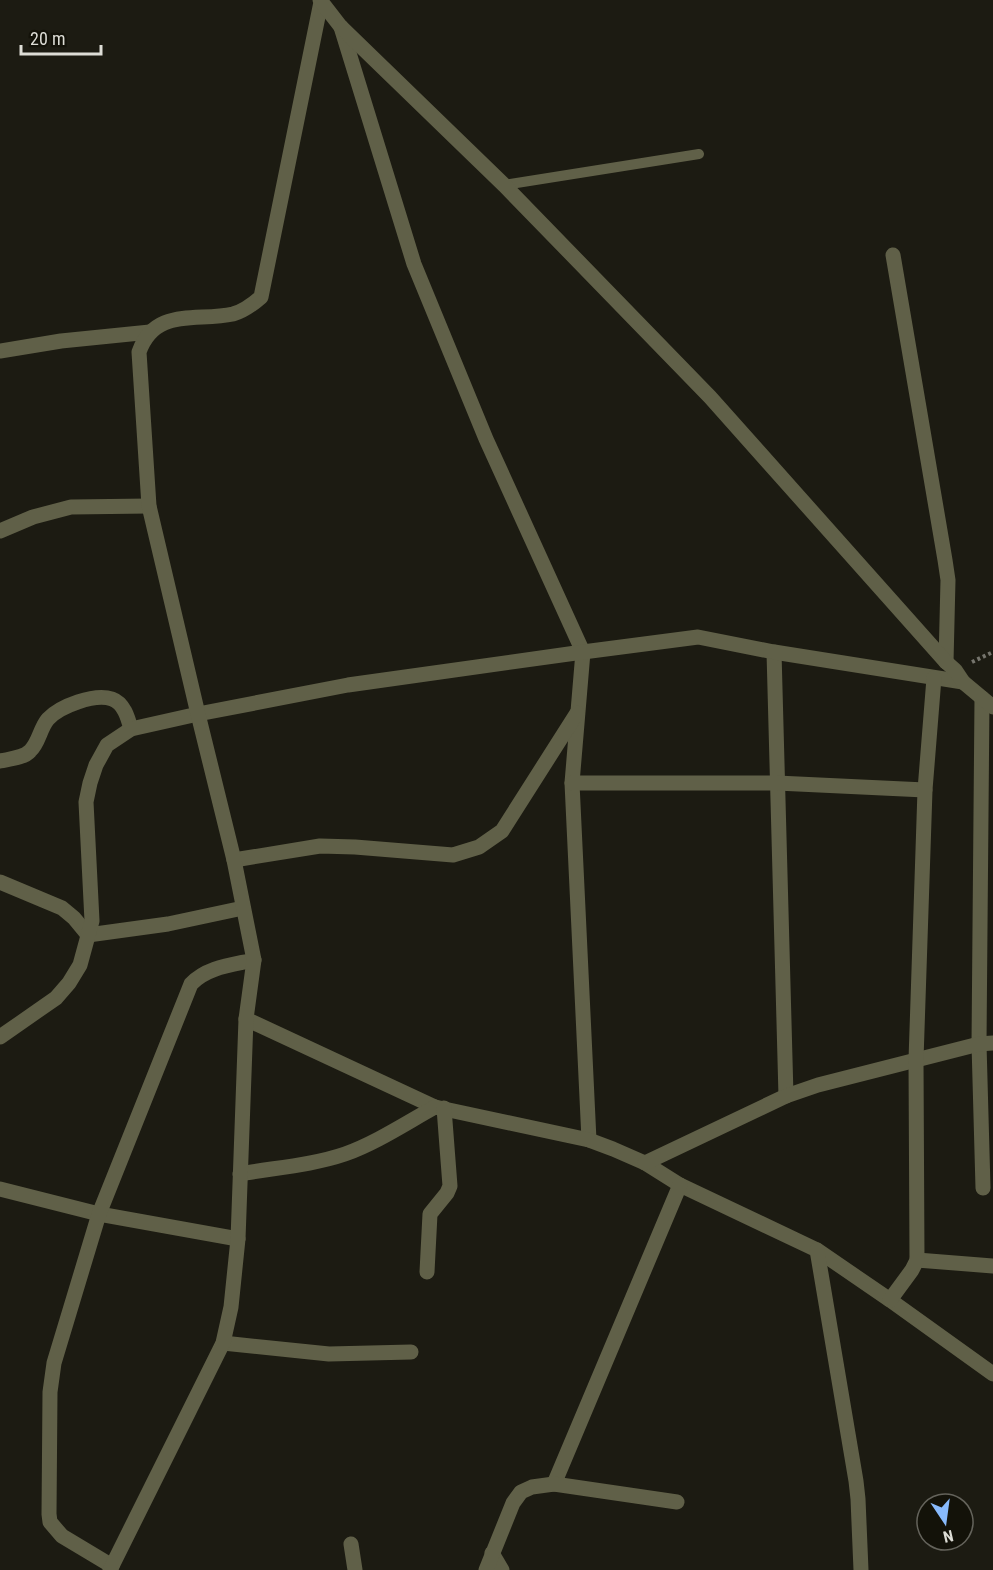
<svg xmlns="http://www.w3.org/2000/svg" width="993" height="1570" font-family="'Roboto Condensed',sans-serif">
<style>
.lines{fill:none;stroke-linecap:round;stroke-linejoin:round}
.path{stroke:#76756d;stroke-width:4;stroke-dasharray:3 3;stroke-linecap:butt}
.service{stroke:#606048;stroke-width:10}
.minor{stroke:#606048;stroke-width:15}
.tertiary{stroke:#606048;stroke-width:15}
</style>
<rect width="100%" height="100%" fill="#1c1b12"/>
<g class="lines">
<path class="path" d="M972,662L993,652"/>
<path class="service" d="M504,185L699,154"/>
<g class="minor">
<path d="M341,27L414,264L486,439L583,652L572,783L589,1140"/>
<path d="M893,255L945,560L948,580L946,662"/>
<path d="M0,351L61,341L150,332"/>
<path d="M0,531L33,517L71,507L149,506"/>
<path d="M774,652L786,1096"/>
<path d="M982,698L979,1044L983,1188"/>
<path d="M0,761C9,759 24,758 30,751C39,743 40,728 48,719C60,706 95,693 112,699C124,703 128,718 131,729"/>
<path d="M572,783H777L925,790"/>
<path d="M234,860L320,846L355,847L453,855L479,847L502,831L577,713"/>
<path d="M0,882L62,908L74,918L88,935L168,924L243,908"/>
<path d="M246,1019L435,1107L589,1140L613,1149L645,1163L680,1185L817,1250L890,1300L993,1374"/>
<path d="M0,1037L56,998L69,983L80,965L92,921L86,802L90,783L96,765L107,745L131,729L198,714L348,685L583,652L698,637L774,652L963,682"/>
<path d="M645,1163L786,1096L818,1085L979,1044L993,1043"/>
<path d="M240,1174C273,1168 313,1165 345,1154C376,1143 406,1123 435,1107"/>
<path d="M0,1189L99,1214L238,1239"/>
<path d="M817,1250L856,1481L858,1499L861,1570"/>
<path d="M917,1260L993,1266"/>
<path d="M427,1272L430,1214L447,1193L450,1186L444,1108"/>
<path d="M890,1300L912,1270L917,1260L916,1060L925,790L934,678"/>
<path d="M223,1343L329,1354L411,1352"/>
<path d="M554,1484L680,1185"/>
<path d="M351,1544L355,1570"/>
<path d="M492,1553L502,1570"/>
<path d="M112,1566L62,1536L50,1522L49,1514L50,1392L54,1363L99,1214L191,984C207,967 232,965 254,960"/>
<path d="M110,1570L223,1343L231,1307L238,1239L246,1019L254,960L234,860L198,714L149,506L139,352C155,307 196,322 233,314C244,311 253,304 261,297L321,2"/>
<path d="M486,1570L513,1503L521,1492L532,1487L554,1484L677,1502"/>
</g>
<path class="tertiary" d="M320,0L341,27L504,185L710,397L946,662L955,670L963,682L993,707"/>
</g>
<g transform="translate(945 1522) rotate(167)"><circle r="28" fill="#131209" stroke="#64635b" stroke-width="1.5"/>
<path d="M0-4.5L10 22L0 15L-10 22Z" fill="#88bafc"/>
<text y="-9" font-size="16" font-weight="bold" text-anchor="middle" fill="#ddddd6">N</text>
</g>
<path d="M21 45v9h80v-9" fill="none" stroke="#ddddd6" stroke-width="3"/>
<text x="30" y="45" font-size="18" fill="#ddddd6" stroke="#131209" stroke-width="4.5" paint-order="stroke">20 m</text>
</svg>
